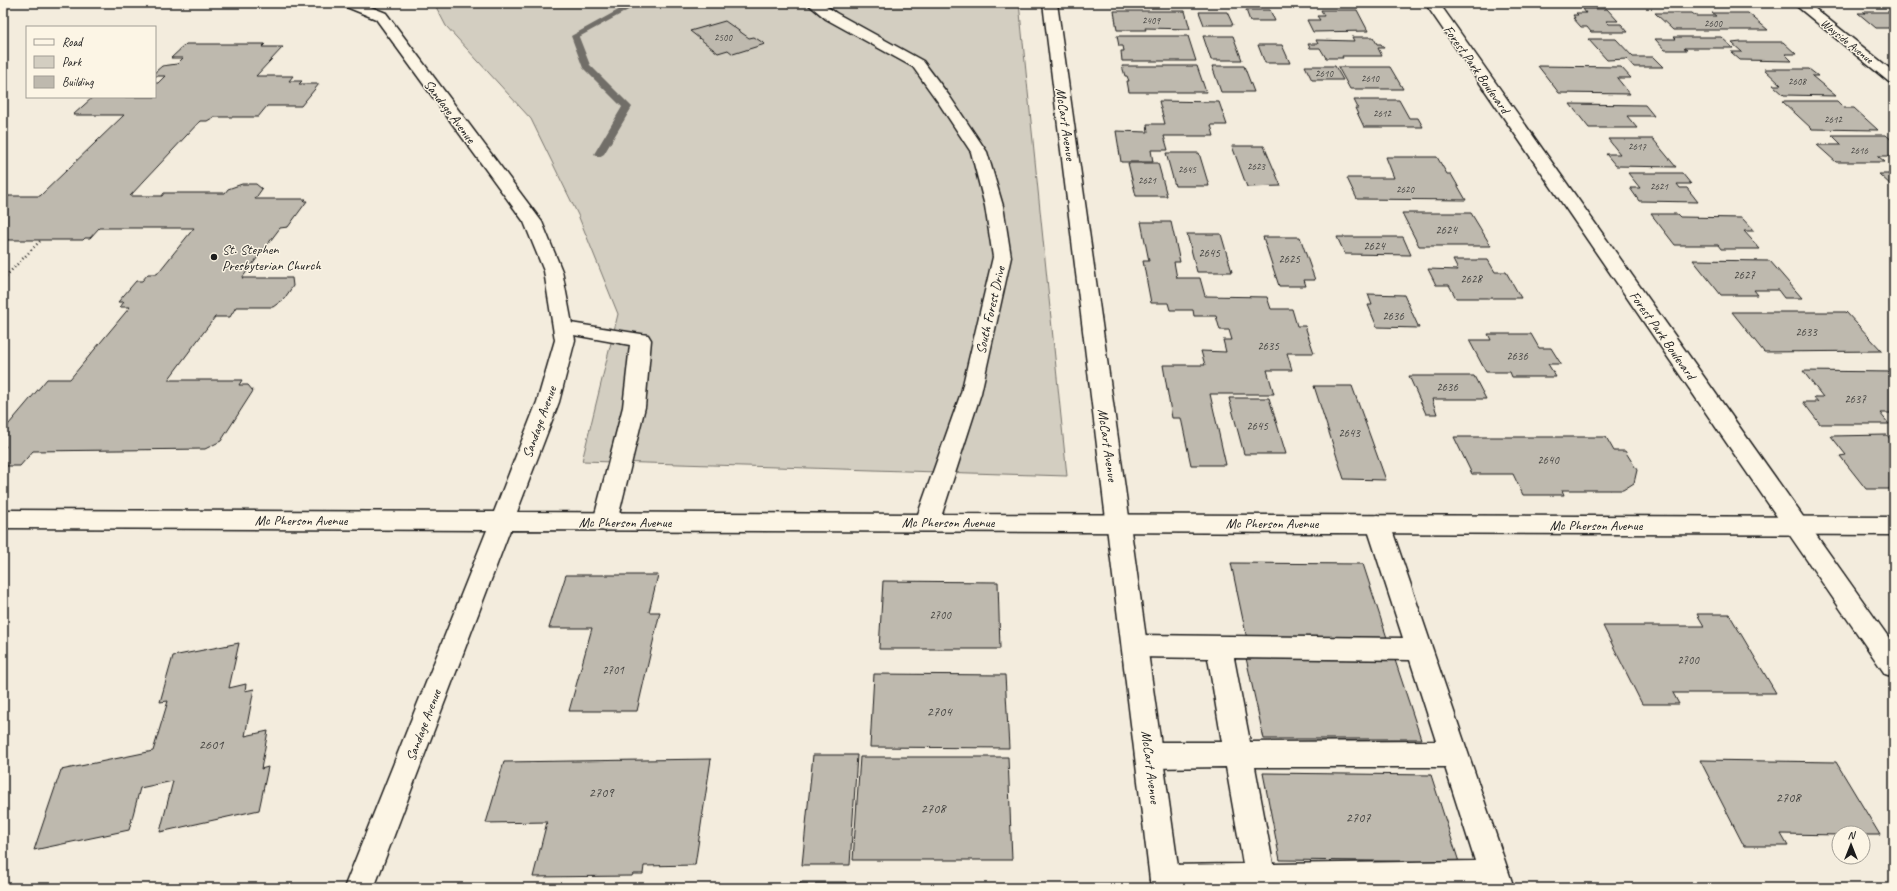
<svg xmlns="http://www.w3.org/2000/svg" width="1897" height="891" font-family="Caveat,sans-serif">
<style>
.green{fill:#d3cec1;stroke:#78756e}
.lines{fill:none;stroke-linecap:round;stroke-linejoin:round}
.stream{fill:#716e68;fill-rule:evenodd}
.building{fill:#beb9ae;stroke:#1c1c1c}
.service-casing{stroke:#1c1c1c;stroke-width:3}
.minor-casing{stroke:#1c1c1c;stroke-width:3}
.tertiary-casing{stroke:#1c1c1c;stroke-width:3}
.path{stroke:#1c1c1c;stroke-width:2.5;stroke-dasharray:1 3;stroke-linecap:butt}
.service{fill:#fcf5e5;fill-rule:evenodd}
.minor{fill:#fcf5e5;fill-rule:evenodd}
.tertiary{fill:#fcf5e5;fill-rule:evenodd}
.poi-dot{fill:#1c1c1c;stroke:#fcf5e5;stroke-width:1.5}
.labels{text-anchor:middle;stroke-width:3;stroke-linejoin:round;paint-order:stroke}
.far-number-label{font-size:10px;fill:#444340}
.far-street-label{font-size:12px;fill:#1c1c1c;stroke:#fcf5e5}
.number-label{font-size:12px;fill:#444340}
.street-label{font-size:14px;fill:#1c1c1c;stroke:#fcf5e5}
.poi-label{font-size:14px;fill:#1c1c1c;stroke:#fcf5e5;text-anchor:start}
.near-number-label{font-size:14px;fill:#444340}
</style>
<rect width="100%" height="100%" fill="#f3ecdd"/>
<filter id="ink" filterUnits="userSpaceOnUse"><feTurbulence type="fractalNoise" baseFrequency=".025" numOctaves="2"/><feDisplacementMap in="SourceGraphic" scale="8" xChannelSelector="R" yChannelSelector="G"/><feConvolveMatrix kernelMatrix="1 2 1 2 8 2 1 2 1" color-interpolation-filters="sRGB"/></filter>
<g filter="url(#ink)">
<path class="green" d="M434,3H1019L1067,476L582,461L618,314L578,215L531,119L446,26Z"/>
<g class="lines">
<path class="stream" d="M631,3H641L579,37L590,65L632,107L604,154L599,157L594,154L622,107L583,68L571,36Z"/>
</g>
<g class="building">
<path d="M1583,9H1607L1618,21H1606L1609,24H1621L1628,32H1591L1587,27H1581L1573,18H1575L1573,15H1578L1576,13H1586Z"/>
<path d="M1246,10H1270L1275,21H1250Z"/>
<path d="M1321,10H1357L1368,31L1313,32L1307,20H1320L1317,16H1324Z"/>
<path d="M1114,11H1185L1190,29L1145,28L1146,30H1117Z"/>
<path d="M1199,12H1227L1233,25H1204Z"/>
<path d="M1863,12H1894V28H1876L1858,13H1865Z"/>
<path d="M1655,13H1692L1696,16H1716L1712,13H1748L1768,30H1673Z"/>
<path d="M725,21L749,38L754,37L765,44L733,54L728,50L718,53L690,31Z"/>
<path d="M1117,36H1188L1196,61H1122L1121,51H1124L1123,46H1119Z"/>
<path d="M1203,36H1233L1242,60H1211Z"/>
<path d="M1352,37H1373L1377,44H1381L1384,48H1378L1382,56H1342L1343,58H1326L1320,48H1310L1308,44H1318L1316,40L1354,41Z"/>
<path d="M1674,37H1721L1733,48H1684L1687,50H1665L1655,39H1676Z"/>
<path d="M1588,39H1616L1633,57H1653L1663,67H1634L1627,59L1607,60Z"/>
<path d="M1741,42H1783L1796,54H1785L1792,61L1740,60L1731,52H1742L1732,43Z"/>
<path d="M186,44H265L262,47H283L256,76H293L289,81H302L299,84H319L301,106H267L258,117H214L207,121H200L130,196H162L164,193H225L228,189L242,184H256L262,189L255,199H306L304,201H307L288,227L280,228L242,278H292L293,286L284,299L273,307H236L230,317H215L168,380H242L239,385H248L253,391L221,441L205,449L33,451L20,466H3V450L6,446H3V431L47,379H70L130,307H120L124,302H118L136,281H142L148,274H157L194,228H99L90,238H85L83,240H3V231L6,229H3V199L6,196H40L124,115H73L93,97H155V83H158L165,76H155V72L162,66L177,64L183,58H171Z"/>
<path d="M1258,45H1282L1290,63H1265Z"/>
<path d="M1122,66H1197L1206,92H1129L1127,81H1129L1127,76H1125Z"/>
<path d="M1212,66H1244L1254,92H1221Z"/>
<path d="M1305,66H1335L1343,80H1312Z"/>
<path d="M1538,66L1621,67L1631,78H1617L1630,94L1559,93Z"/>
<path d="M1338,67H1390L1403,89H1350Z"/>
<path d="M1764,69H1809L1818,76H1812L1836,96L1784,95L1773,85H1781Z"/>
<path d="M1354,100H1399L1409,118H1418L1423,127H1364L1355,108H1358Z"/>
<path d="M1159,101L1219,102L1227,125H1211L1214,136H1164L1168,150H1151L1153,162H1121L1116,131L1148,132L1147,124H1165Z"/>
<path d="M1782,101H1837L1844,108H1854L1878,130L1812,129Z"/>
<path d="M1570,104L1645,105L1654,116H1627L1637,128H1589Z"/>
<path d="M1832,135H1886L1894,142V156H1878L1885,162H1836L1817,145H1842Z"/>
<path d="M1608,139H1653L1676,167L1616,166L1606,154H1620Z"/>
<path d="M1232,146H1264L1281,186L1247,187Z"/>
<path d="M1166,153H1199L1209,186H1175Z"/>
<path d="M1386,157H1437L1447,174H1451L1466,200L1357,199L1347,178H1394Z"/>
<path d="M1128,163H1158L1167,196H1136Z"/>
<path d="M1628,173H1682L1691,184H1677L1680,188H1687L1698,202L1639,201L1630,188H1640Z"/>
<path d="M1879,174H1894V188Z"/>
<path d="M1402,213H1471L1491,246H1419Z"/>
<path d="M1651,214H1677L1680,217L1742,218L1754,231H1744L1760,249H1721L1718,245H1675Z"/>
<path d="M1141,222H1171L1180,262H1174L1177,278H1200L1205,296L1267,297L1271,309H1292L1297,326H1305L1314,353H1287L1292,370H1267L1274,394H1210L1226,465H1191L1181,418H1172L1163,365H1205L1201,351L1226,352L1223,340H1232L1229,330H1220L1216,316H1194L1193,310H1170L1168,303H1151L1143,261H1149Z"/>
<path d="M1187,234H1221L1232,272H1197Z"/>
<path d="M1263,237H1300L1315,280H1304L1306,286H1279Z"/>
<path d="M1337,237H1403L1411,255L1345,254Z"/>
<path d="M1453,260H1488L1495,272H1506L1521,298H1456L1449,285H1436L1428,269L1458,270Z"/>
<path d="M1693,260L1770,261L1802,298H1784L1778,290H1754L1758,295H1721Z"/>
<path d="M1368,294L1404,295L1419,328L1377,327L1368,305H1372Z"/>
<path d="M1732,312H1846L1882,351L1764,352Z"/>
<path d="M1488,334H1531L1539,348H1551L1561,364H1548L1556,377H1512L1510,372H1486L1469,340H1491Z"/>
<path d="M1803,371L1894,372V413H1880L1889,424H1820L1803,402H1818L1814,397H1823Z"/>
<path d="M1409,376H1474L1486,399H1432L1437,414H1426Z"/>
<path d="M1314,386H1352L1386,480L1344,479Z"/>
<path d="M1229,398H1269L1286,454H1244Z"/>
<path d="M1887,435L1894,444V489H1866L1840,456L1846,455L1831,436Z"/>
<path d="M1454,437H1606L1614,451H1625L1637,470L1634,483L1623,490H1562L1564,495H1523L1513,474H1472Z"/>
<path d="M1231,563L1363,564L1388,641L1247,639Z"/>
<path d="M566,575H658L649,612H660L637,711H569L592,628H549Z"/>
<path d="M883,581L998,582L1000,649H879Z"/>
<path d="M1697,614H1729L1776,693H1673L1679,704H1642L1603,626H1704Z"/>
<path d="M239,643L229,688L246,684L245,691L254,689L245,736L268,731L261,769L268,767L259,810L160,832L173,781L140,788L129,830L34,850L61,770L153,751L168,701L160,702L173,656Z"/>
<path d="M1394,657L1421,739H1264L1246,658Z"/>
<path d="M874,674L1005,675L1009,748L870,747Z"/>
<path d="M813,755H857L850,865H802Z"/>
<path d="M860,757H1008L1012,860H853Z"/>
<path d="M711,759L695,865L644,866L643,874H633L632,876L533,877L547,822L486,823L504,762Z"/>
<path d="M1700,760L1836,762L1880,835H1863V833H1839V835L1781,834L1788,846H1744Z"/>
<path d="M1263,773L1431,775L1459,862L1280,860Z"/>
<path d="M800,882H846V888H799Z"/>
<path d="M853,885L1015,887V888H852Z"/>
</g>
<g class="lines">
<g class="service-casing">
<g id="service">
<path d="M564,322L641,334L648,335L651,340L645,407L617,522L613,528L605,531L597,528L593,522L623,407L630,345L557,332L554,328L557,324Z"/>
<path d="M1378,515L1386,518L1390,524L1514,888H1153L1150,880L1154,869L1165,865L1243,864L1226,767L1149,768L1139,764L1135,755L1139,746L1149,742H1222L1208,658L1135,657L1126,654L1122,646L1126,638L1135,635L1403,638L1366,524L1370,518ZM1234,658L1410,660L1436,741L1250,742ZM1255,767H1445L1475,861L1273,864Z"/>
</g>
</g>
<g class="minor-casing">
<g id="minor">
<path d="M342,3H361L386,13L542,222L562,271L575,340L559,402L517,512L918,514L961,393L993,257L985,206L971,152L938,102L913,67L826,19L807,3H822L836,13L923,61L950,97L987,152L1003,206L1011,257L981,393L942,514L1894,517V535L510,530L374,888H344L487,530L3,528V510L494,512L537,402L555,340L544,271L524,222L376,19L344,6Z"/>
<path d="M1793,3H1808L1894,72V83L1889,82Z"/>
</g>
</g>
<g class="tertiary-casing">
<g id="tertiary">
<path d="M1043,3H1057L1181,888H1151Z"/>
<path d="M1425,3H1439L1894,645V677L1885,674Z"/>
</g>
</g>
<path class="path" d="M3,279L41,240"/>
<use href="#service" class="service"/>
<use href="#minor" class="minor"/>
<use href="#tertiary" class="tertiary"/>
</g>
</g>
<circle class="poi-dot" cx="214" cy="257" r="4"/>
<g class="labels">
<g class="far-number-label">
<text x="1151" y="24">2409</text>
<text x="1713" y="27">2600</text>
<text x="723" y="41">2500</text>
<text x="1324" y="77">2610</text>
<text x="1370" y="82">2610</text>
<text x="1797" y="85">2608</text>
<text x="1382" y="117">2612</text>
<text x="1833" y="123">2612</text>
<text x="1637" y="150">2617</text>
<text x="1859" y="154">2616</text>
<text x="1256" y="170">2623</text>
<text x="1187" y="173">2645</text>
<text x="1147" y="184">2621</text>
<text x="1659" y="190">2621</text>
<text x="1405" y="193">2620</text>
</g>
<g class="far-street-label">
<text transform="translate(1847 41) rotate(39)" y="4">Wayside Avenue</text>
</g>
<g class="number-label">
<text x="1446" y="234">2624</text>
<text x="1374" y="250">2624</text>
<text x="1209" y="257">2645</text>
<text x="1289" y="263">2625</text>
<text x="1744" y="279">2627</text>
<text x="1471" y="283">2628</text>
<text x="1393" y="320">2636</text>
<text x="1806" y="336">2633</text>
<text x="1268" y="350">2635</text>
<text x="1517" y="360">2636</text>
<text x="1447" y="391">2636</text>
<text x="1855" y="403">2637</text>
<text x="1257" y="430">2645</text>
<text x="1349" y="437">2643</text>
<text x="1548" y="464">2640</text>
<text x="940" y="619">2700</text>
<text x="1688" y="664">2700</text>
<text x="613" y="674">2701</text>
</g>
<g class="street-label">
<text transform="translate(1477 69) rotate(55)" y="5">Forest Park Boulevard</text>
<text transform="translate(450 111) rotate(53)" y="5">Sandage Avenue</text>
<text transform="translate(1066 124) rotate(82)" y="5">McCart Avenue</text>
<text transform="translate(990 310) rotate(-77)" y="5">South Forest Drive</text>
<text transform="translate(1663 335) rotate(55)" y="5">Forest Park Boulevard</text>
<text transform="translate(539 422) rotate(-70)" y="5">Sandage Avenue</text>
<text transform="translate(1108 445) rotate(82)" y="5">McCart Avenue</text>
<text x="301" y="525">Mc Pherson Avenue</text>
<text x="625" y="527">Mc Pherson Avenue</text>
<text x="948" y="527">Mc Pherson Avenue</text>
<text x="1272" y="528">Mc Pherson Avenue</text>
<text x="1596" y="530">Mc Pherson Avenue</text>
<text transform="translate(423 725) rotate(-69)" y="5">Sandage Avenue</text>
<text transform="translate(1151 767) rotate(83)" y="5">McCart Avenue</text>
</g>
<g class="poi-label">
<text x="222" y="254">St. Stephen<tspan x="222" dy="16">Presbyterian Church</tspan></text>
</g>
<g class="near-number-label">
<text x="939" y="716">2704</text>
<text x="211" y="749">2601</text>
<text x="601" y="797">2709</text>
<text x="1788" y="802">2708</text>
<text x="933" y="813">2708</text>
<text x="1358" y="822">2707</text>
</g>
</g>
<rect width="1897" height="891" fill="none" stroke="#fcf5e5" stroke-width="16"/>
<rect x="8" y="8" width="1881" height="875" fill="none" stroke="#1c1c1c" stroke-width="1.5" filter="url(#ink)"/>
<rect x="26" y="26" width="130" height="72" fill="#fcf5e5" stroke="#a29e95"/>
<rect x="34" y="39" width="20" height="6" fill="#fcf5e5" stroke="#a29e95"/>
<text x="62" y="46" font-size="12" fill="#1c1c1c">Road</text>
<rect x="34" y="56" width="20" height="12" fill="#d3cec1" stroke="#a29e95"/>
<text x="62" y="66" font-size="12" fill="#1c1c1c">Park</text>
<rect x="34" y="76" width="20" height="12" fill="#beb9ae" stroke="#a29e95"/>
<text x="62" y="86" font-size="12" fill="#1c1c1c">Building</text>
<g transform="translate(1851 845)"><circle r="19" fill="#fcf5e5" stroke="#a29e95"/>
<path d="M0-3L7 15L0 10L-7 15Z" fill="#1c1c1c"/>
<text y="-6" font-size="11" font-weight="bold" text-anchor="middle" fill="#1c1c1c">N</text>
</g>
</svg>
